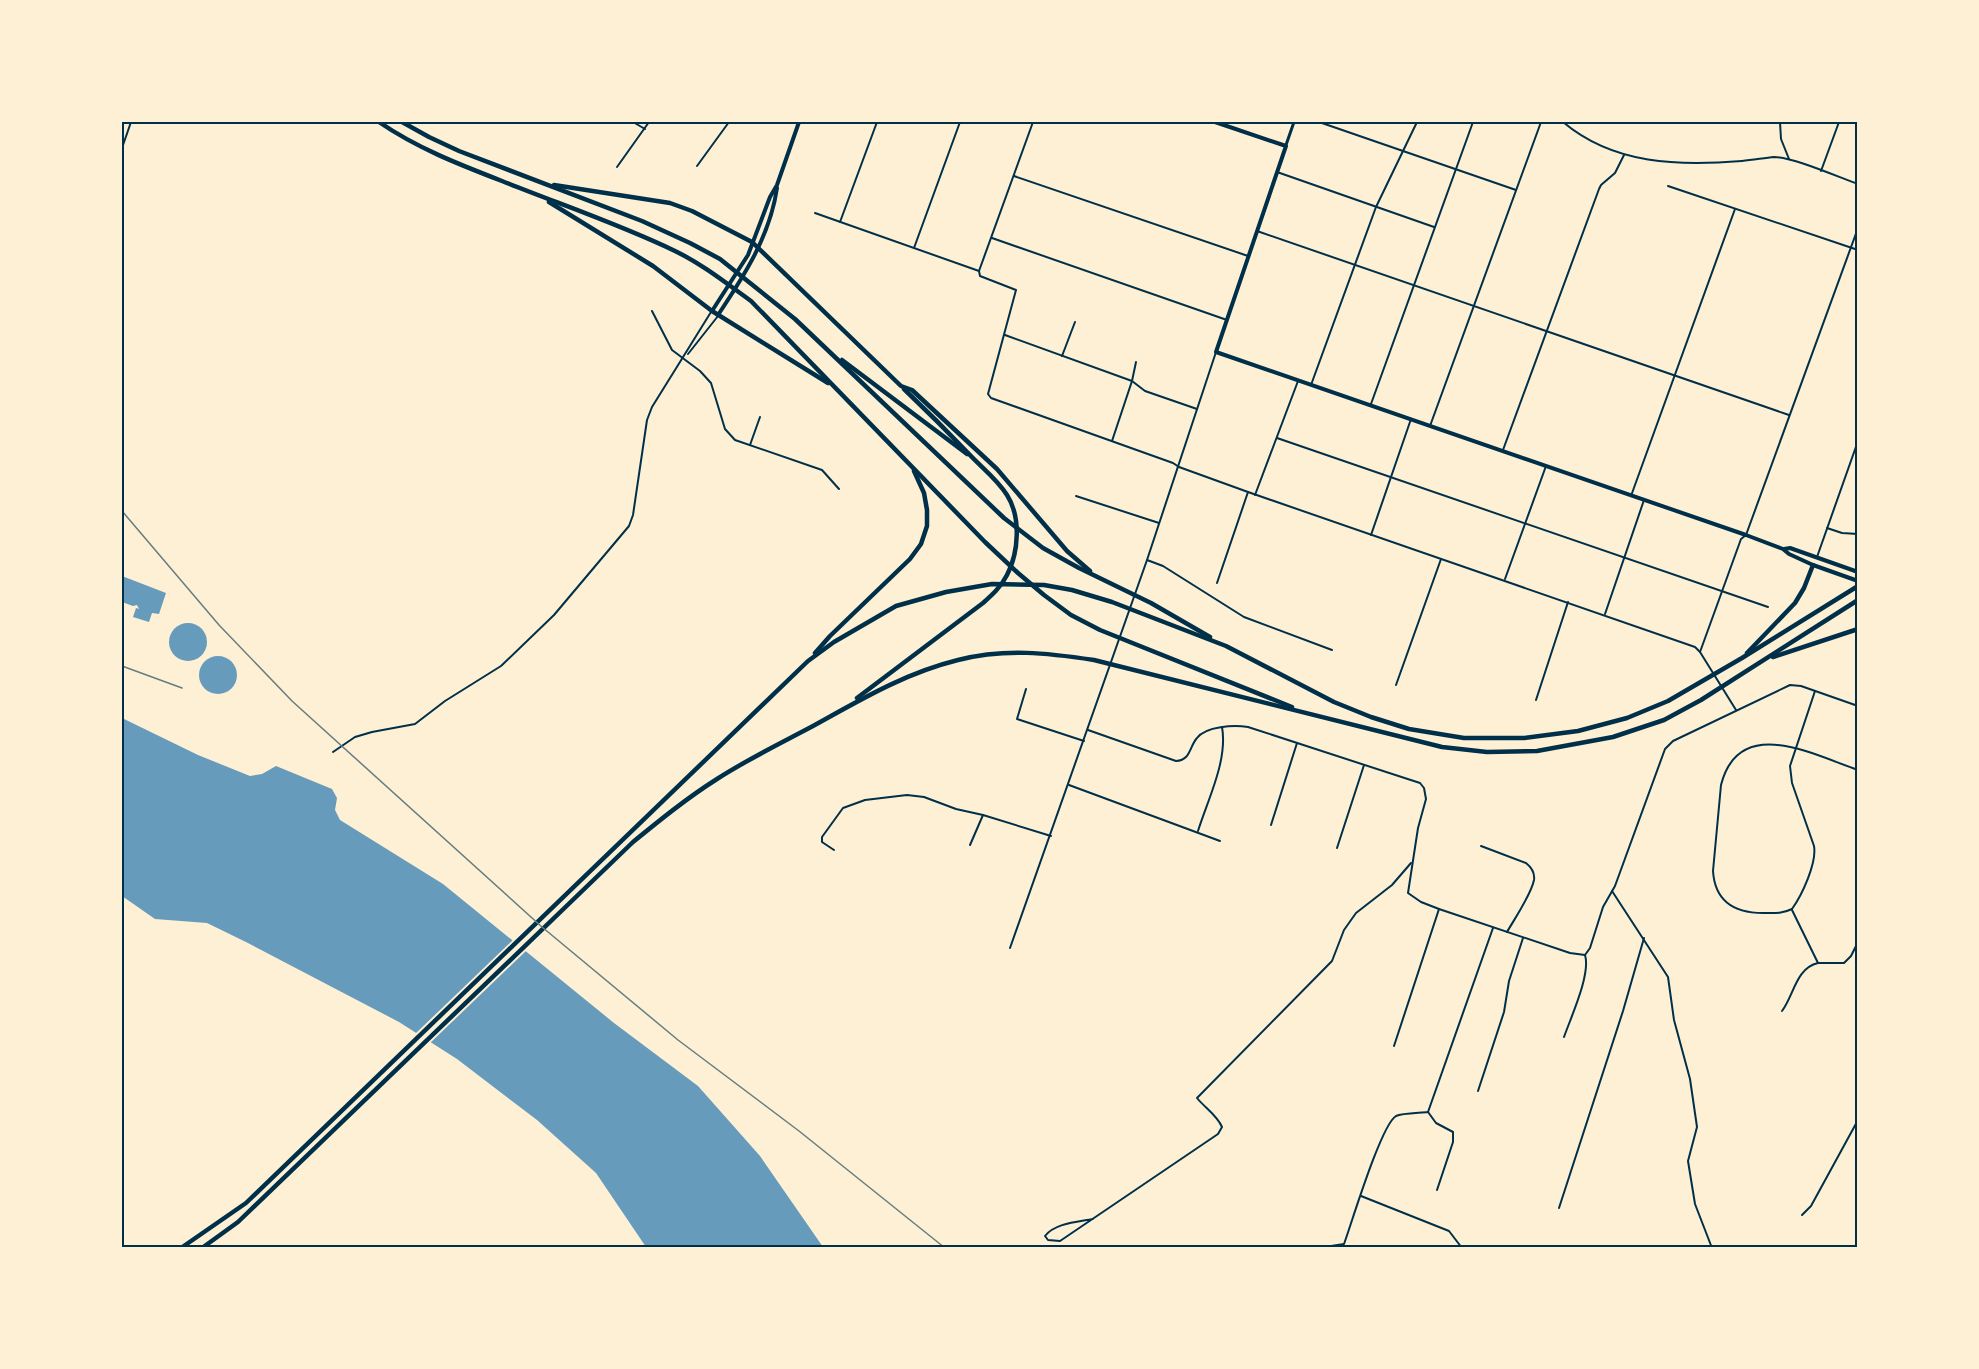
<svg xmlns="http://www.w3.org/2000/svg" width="1979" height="1369" font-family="'Work Sans',sans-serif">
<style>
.water{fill:#669bbc}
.pier{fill:#fdf0d5}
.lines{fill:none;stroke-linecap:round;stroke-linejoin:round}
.minor{stroke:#003049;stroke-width:2}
.tertiary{stroke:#003049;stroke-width:3}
.secondary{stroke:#003049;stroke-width:4}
.motorway{stroke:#003049;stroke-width:4.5}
.rail{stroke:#657d81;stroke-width:1.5}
.neatline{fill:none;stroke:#003049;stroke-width:2}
</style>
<rect width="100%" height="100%" fill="#fdf0d5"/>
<g class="water">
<path d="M122,576L166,593L159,614L152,613L149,622L133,617L136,608L139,609L137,605L133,606L122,602Z"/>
<circle cx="188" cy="642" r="19"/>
<circle cx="218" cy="675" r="19"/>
<path d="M122,718L198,755L250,776L262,774L276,766L332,789L337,798L335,810L340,820L443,884L614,1023L698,1086L760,1156L823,1247H646L596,1173L537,1120L457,1059L399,1022L248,943L207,923L155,919L122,896Z"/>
</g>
<path class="pier" d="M515,938L528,949L428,1045L414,1035Z"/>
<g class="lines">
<g class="minor">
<path d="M633,122L645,129"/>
<path d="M1319,122L1516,190"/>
<path d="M1563,122C1614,165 1679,166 1742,161C1753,160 1764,158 1774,157C1793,157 1838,177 1858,184"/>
<path d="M1780,122L1781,139L1789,159"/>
<path d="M122,148L131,122"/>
<path d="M697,166L729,122"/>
<path d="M617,167L649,122"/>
<path d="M1821,171L1839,122"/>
<path d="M1277,172L1434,227"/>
<path d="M1014,176L1248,256"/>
<path d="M1668,186L1858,250"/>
<path d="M815,213L979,271L980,276L1016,290L988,394L991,398L1173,463L1179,467L1248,492L1695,647L1700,652L1736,710"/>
<path d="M840,222L877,122"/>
<path d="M1257,231L1789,415"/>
<path d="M992,238L1227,320"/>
<path d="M914,248L960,122"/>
<path d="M979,271L1033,122"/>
<path d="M652,311L672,350L700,371L711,383L725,429L735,440L822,470L839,489"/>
<path d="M1005,335L1132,381L1145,391L1197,409"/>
<path d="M688,354L718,316"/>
<path d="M1062,356L1075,322"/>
<path d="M1311,385L1376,207L1417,122"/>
<path d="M1371,404L1473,122"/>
<path d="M1430,426L1541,122"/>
<path d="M1277,438L1768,607"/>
<path d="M1112,441L1132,381L1136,362"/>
<path d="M750,445L760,417"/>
<path d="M1503,450L1599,189L1601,185L1615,173L1624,155"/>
<path d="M1255,495L1298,381"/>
<path d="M1076,496L1159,523"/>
<path d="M1631,496L1735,209"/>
<path d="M1827,528L1842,533L1858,534"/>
<path d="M1371,535L1411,419"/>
<path d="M1817,557L1858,441"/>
<path d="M1147,560L1163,566L1244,617L1332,650"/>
<path d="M1505,579L1546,466"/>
<path d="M1217,583L1248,492"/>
<path d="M1605,614L1644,500"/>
<path d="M1700,652L1741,539L1746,535L1858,228"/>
<path d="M1396,685L1441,559"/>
<path d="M1026,689L1017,719L1084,741"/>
<path d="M1536,700L1568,602"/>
<path d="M1088,730L1176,761C1191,760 1189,747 1197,738C1206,726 1234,725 1248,727L1420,783L1424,788L1426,799L1418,828L1408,893L1421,902L1439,909L1570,953L1585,955"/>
<path d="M333,752L355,737L372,732L415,724L445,701L501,666L554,615L629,526L633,515L647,420L652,407L711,312"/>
<path d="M1069,785L1220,841"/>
<path d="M1271,825L1297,743"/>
<path d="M1198,831C1208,799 1228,760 1222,727"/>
<path d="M970,845L983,815"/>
<path d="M1481,846L1526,863C1531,867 1535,873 1534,880C1531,895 1515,918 1507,932"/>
<path d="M1337,848L1364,765"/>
<path d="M834,850L822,842V837L843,808L865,800L907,795L924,797L956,809L983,815L1051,836"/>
<path d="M1612,891L1668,977L1674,1020L1690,1079L1697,1127L1688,1161L1695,1204L1712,1248"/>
<path d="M1792,909C1782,914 1773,913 1763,913C1735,913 1715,902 1713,871L1721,785C1739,714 1814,755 1858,770"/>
<path d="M1792,909C1802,895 1817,863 1814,846L1792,783L1790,766L1815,691"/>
<path d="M1792,910L1818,963H1844L1851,956L1858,942"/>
<path d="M1010,948L1147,560L1216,352"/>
<path d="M1585,955L1590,948L1603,907L1615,886L1665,749L1673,741L1790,685L1801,686L1858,706"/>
<path d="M1782,1011C1794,995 1796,968 1818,963"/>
<path d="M1564,1037C1571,1017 1591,974 1585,955"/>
<path d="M1394,1046L1439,909"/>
<path d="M1478,1091L1504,1012L1509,981L1523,938"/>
<path d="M1428,1112L1493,928"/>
<path d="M1428,1112L1436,1123L1453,1132V1142L1437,1190"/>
<path d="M1361,1196L1449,1231L1462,1248"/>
<path d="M1559,1208L1623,1011L1644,938"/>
<path d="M1802,1215L1811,1206L1858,1120"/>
<path d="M1093,1219C1078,1222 1055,1223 1045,1236L1048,1240L1060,1241L1218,1134L1222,1127C1217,1115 1205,1108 1197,1098L1332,961L1344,930L1356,913L1392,885L1411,863"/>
<path d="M1318,1248L1344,1244C1352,1222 1381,1125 1396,1116C1402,1113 1420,1113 1428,1112"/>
</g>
<path class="tertiary" d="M1286,145L1294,122"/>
<g class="secondary">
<path d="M1215,122L1286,146L1216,352L1746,535L1783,549L1789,554L1813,565L1858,581"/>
<path d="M712,311L748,255L770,197L777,185L799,122"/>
<path d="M718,315C744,276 770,236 777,188"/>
<path d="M1784,549L1790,548L1858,572"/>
</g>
<g class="motorway">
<path d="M379,122C417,148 458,164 502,181C559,204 619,224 675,251C702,264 726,283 751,301L985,542L1018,573L1044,595L1071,615L1100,630L1292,707"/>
<path d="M402,122L429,137L459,151L642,221L690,243L720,259L795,319L1004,518L1043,548L1079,568L1151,603L1210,637"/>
<path d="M554,185L670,203L692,211L752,242L901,386L912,390L997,469L1067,551L1090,571"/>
<path d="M549,202L653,266L712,311L828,383"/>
<path d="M842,360L967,454"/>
<path d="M815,653L830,636L910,559L921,544L927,526V510L924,493L914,471"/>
<path d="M1747,653L1795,603L1804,588L1813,565"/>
<path d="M1773,657L1858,629"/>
<path d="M857,698L983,603C992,595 1001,587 1007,575C1019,552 1021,517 1007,495C997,479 982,468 969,454C948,432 926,410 904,389"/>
<path d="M181,1248L246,1203L808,661L834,642L896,606L946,592L992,584L1044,585L1072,590L1112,602L1226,646L1334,702L1371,717L1409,729L1464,738H1524L1578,731L1627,718L1668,701L1742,658L1858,586"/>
<path d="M202,1248L238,1222L633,842C660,820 687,798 717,779C748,759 781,743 813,726C860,700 905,673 958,660C1005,648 1048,653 1094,660L1442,747L1487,752L1537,751L1613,737L1664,720L1701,700L1858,600"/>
</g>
<g class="rail">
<path d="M122,511L219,625L292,701L542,927L678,1040L799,1131L945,1248"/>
<path d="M122,666L182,688"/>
</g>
</g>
<rect width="1979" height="1369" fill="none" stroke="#fdf0d5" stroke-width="246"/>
<rect x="123" y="123" width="1733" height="1123" class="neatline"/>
</svg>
